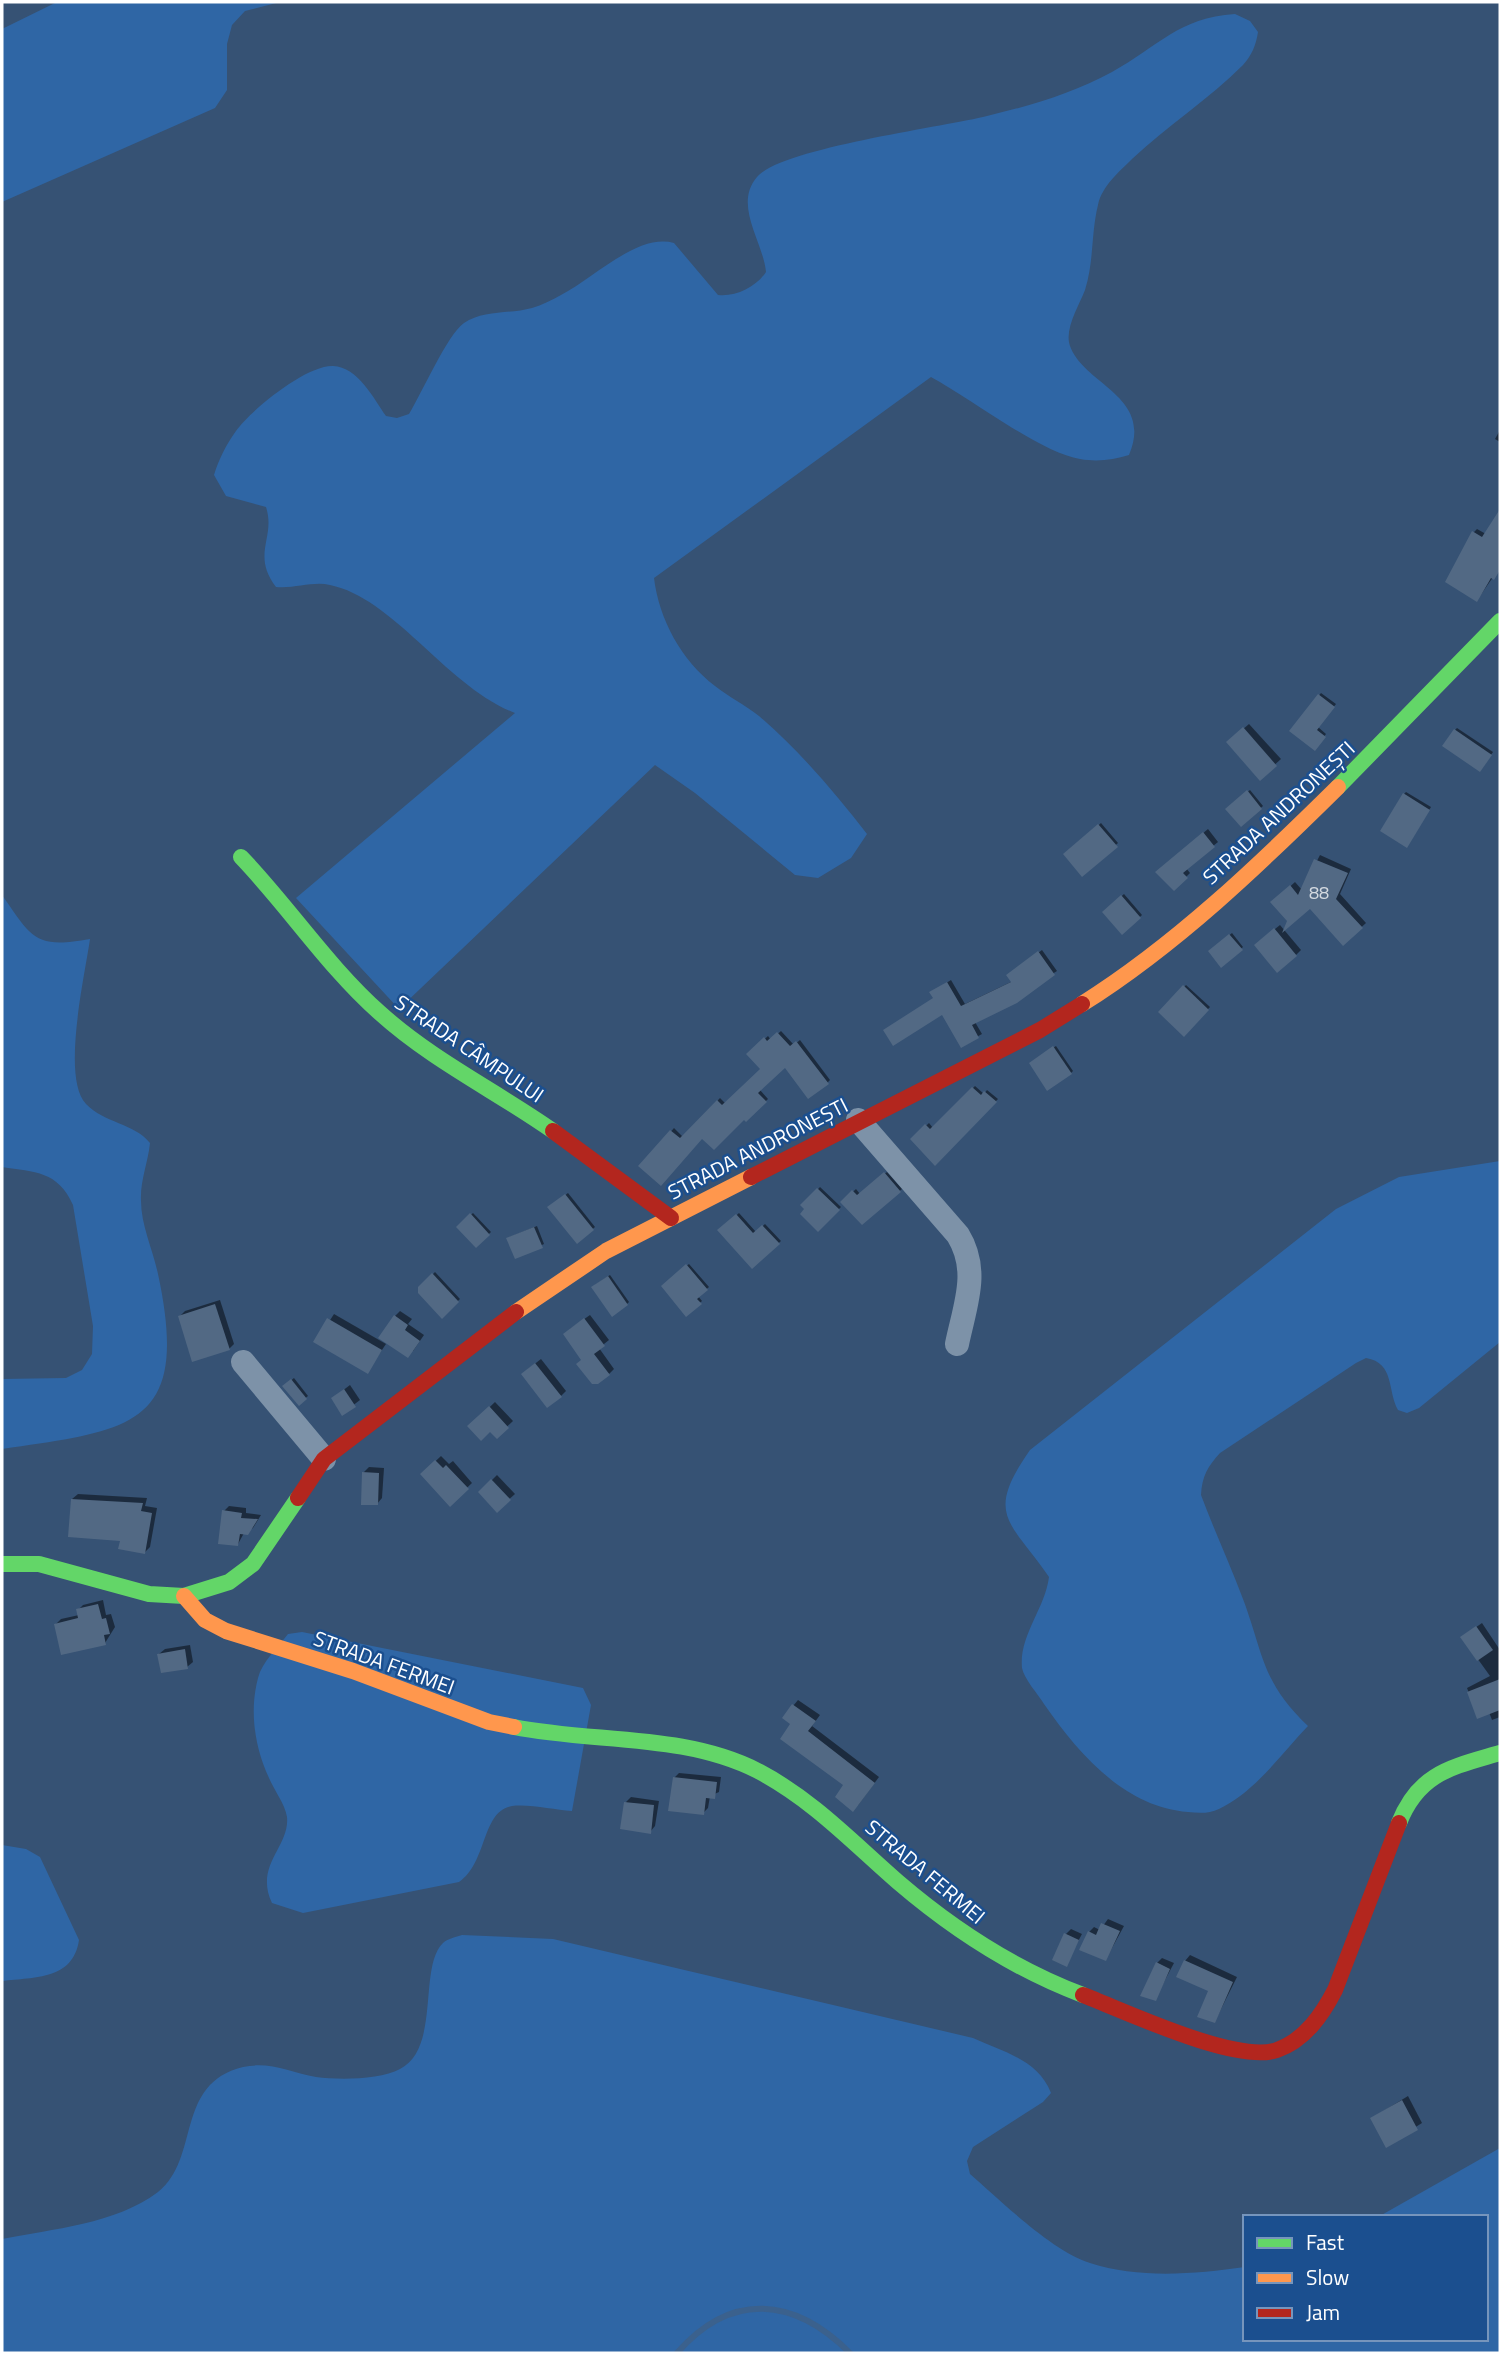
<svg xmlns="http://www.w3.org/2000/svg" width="1502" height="2355" font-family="'Titillium Web',sans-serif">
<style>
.green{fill:#2f66a5}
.shadow{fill:#0007}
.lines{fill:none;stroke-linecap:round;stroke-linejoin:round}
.stream{stroke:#3b618d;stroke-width:6}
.building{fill:#526984}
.street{stroke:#7d92a8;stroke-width:24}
.fast{stroke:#63d668;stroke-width:16}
.slow{stroke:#ff974d;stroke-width:16}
.jam{stroke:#b3261e;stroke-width:16}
.labels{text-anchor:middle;stroke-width:5;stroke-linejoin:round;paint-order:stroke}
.number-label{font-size:18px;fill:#d4dae0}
.street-label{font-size:21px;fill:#fff;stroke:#1b4f8f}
</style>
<rect width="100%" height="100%" fill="#365274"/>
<g class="green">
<path d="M57,2H280L245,11L232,25L227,44V90L215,108L2,202V29Z"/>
<path d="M1235,14L1250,21L1258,32C1256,45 1252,55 1243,65C1209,99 1167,126 1132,159C1119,172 1102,186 1098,205C1091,233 1094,262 1085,290C1079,306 1064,329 1070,346C1084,385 1154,396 1129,455C1113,460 1097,462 1080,459C1041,453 970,398 931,377L654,578C659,619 681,660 715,686C729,697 745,705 759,716C799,750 836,794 867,834L851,858L818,878L795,875L695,793L655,765L399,1009L296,898L515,713C447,687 394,598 330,585C313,581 294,589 276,587C251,554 276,538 266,507L226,496L214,475C219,459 226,445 236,431C251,410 306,365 333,366C358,367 374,399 386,416L397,418L409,414C422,393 447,335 464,323C483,310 511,314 532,308C542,305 552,300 561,295C593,279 637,233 674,243L718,295C736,297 756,287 766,272C763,241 733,205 757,177C781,148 944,127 987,116C1029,106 1074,93 1112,72C1159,46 1178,18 1235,14Z"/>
<path d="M2,895C32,938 35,949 90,939C85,975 61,1078 86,1104C104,1123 134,1123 150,1143C148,1163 140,1181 141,1201C141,1225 153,1250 158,1274C191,1427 132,1430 2,1449V1379L66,1378L82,1370L92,1354L93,1326L73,1205C58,1171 35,1172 2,1167Z"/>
<path d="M1500,1161V1342L1419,1408L1407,1413L1398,1410C1387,1390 1395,1363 1366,1358L1356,1363L1220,1453C1208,1466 1202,1476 1201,1495C1214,1530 1230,1564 1243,1599C1264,1655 1261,1681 1308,1726C1281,1754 1255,1792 1219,1809C1209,1814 1198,1813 1188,1812C1124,1807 1078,1753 1044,1704C1038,1694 1024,1679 1022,1668C1019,1635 1045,1609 1049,1577C1010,1520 984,1516 1030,1450L1336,1209L1399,1177Z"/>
<path d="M302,1632L583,1688L591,1705L572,1811C554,1810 531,1804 512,1806C481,1811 488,1862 459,1882L303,1913L272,1903C254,1865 290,1847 287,1817C285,1804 274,1790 269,1778C255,1748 249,1712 258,1678C262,1662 278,1647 288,1634Z"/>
<path d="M2,1845L26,1849L40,1857L79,1940C73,1980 35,1977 2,1981Z"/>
<path d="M462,1935L553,1939L973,2038C1004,2052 1038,2060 1051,2093L1043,2102L973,2147L967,2161L970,2174C1001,2201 1052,2251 1090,2263C1139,2279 1195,2274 1245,2267V2339H1486V2217H1378L1500,2148V2353H2V2239C52,2229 116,2224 158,2192C201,2158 174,2084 243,2067C270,2061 291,2073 316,2077C338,2080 380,2080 400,2069C441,2048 418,1967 443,1943C447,1939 456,1937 462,1935Z"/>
</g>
<g class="shadow">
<path d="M1500,430V442L1495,439Z"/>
<path d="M1500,512V567L1480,596L1474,532L1477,529L1486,534Z"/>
<path d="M1321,693L1336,704L1318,727L1326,734L1315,748L1291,730Z"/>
<path d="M1249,724L1281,759L1260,778L1228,742Z"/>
<path d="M1457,728L1493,752L1482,768L1455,730Z"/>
<path d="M1250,790L1263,806L1241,825L1228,809Z"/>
<path d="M1406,792L1431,807L1409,843L1404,794Z"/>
<path d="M1101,823L1118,843L1083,874L1066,854Z"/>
<path d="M1208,829L1218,842L1186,868L1190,873L1174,889L1161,868Z"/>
<path d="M1320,855L1351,869L1340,894L1366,923L1344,943L1310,906L1289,921L1273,902L1295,882L1302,890Z"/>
<path d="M1124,894L1142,915L1123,933L1104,912Z"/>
<path d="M1280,925L1301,950L1296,955L1261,940Z"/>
<path d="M1232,933L1243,947L1221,965L1210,951Z"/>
<path d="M1042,950L1057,971L975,1022L982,1034L962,1045L934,998L935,990L951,980L965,1004L1013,981L1012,972Z"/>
<path d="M1186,985L1210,1007L1184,1034L1160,1012Z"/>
<path d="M781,1031L794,1045L800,1040L830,1080L827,1083L786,1065L760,1090L768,1099L746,1120L744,1118L641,1166L674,1128L683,1137L720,1098L726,1104L762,1069L748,1054L768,1036L771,1040Z"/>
<path d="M1056,1046L1073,1071L1071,1073L1033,1061Z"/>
<path d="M975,1086L984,1094L987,1090L998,1099L935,1164L912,1139L929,1123L933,1128Z"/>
<path d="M887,1172L902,1189L862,1223L842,1202L856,1189L860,1194Z"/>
<path d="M820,1187L841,1207L818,1230L803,1205Z"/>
<path d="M568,1193L595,1227L578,1241L550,1207Z"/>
<path d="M473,1213L491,1232L476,1246L458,1227Z"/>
<path d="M739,1213L756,1232L765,1224L781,1241L752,1267L720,1230Z"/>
<path d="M537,1226L544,1244L516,1257L510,1237Z"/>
<path d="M689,1264L709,1287L698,1296L702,1301L687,1314L663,1286Z"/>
<path d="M435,1272L460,1299L442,1316L420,1287Z"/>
<path d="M610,1275L629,1302L627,1304L595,1285Z"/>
<path d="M220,1300L234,1344L229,1349L180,1316L185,1311Z"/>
<path d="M400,1311L412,1319L408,1324L424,1335L413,1351L395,1316Z"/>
<path d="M334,1314L386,1344L367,1372L316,1342Z"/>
<path d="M590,1315L609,1340L599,1348L614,1369L609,1374L583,1359L570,1329Z"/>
<path d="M541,1359L566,1391L561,1396L528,1369Z"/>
<path d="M294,1378L308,1396L299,1403L284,1386Z"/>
<path d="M350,1385L360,1400L343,1413L333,1398Z"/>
<path d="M495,1402L513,1421L497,1436L490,1429L470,1426Z"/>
<path d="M441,1456L449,1464L453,1461L472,1483L450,1504L422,1474Z"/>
<path d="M369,1467L384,1468L382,1498L377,1504L363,1473Z"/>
<path d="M497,1475L515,1494L497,1510L480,1492Z"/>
<path d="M78,1494L147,1498L145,1506L157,1508L150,1547L145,1552L122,1539L72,1499Z"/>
<path d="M229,1506L246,1508V1513L261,1515L253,1528L244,1533L238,1544L224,1511Z"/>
<path d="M103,1600L106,1615L111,1614L115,1627L105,1643L56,1624L61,1619L79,1615L78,1610L83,1605Z"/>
<path d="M1482,1623L1500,1650V1717L1492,1720L1489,1712L1478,1716L1467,1688L1490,1676L1462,1637Z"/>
<path d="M190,1645L193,1662L187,1667L159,1654L165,1649Z"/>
<path d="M798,1700L820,1715L812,1726L879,1777L858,1805L846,1785L793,1723V1706Z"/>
<path d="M679,1773L721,1777L719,1792L710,1796L708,1808L703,1813L674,1778Z"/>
<path d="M631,1797L659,1801L655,1826L650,1832L626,1802Z"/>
<path d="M1108,1919L1124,1926L1106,1959L1089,1932L1094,1927L1100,1930Z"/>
<path d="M1071,1929L1082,1934L1066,1964L1065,1935Z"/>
<path d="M1190,1955L1237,1977L1215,2021L1210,1991L1185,1961Z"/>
<path d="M1162,1958L1174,1963L1155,1999L1157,1963Z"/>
<path d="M1408,2096L1422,2123L1387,2145L1372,2118Z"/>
</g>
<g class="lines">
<path class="stream" d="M677,2353C731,2291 794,2297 850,2353"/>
</g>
<g class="building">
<path d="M1500,509V570L1494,580L1491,578L1477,602L1445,582L1472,531L1482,537Z"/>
<path d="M1318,694L1335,707L1317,730L1326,737L1315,751L1289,731Z"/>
<path d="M1243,727L1277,766L1260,781L1226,742Z"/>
<path d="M1454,729L1492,755L1480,772L1442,746Z"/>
<path d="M1247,790L1262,809L1241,827L1225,809Z"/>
<path d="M1403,793L1430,810L1407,848L1380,831Z"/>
<path d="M1098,824L1118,847L1082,877L1063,854Z"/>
<path d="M1203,832L1215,847L1183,873L1188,878L1174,891L1155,872Z"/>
<path d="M1314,859L1348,873L1336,899L1363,928L1343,946L1310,909L1282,933L1287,921L1270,902L1290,885L1298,895Z"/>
<path d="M1121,895L1141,918L1122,935L1102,912Z"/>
<path d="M1274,928L1297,956L1277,973L1254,945Z"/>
<path d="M1229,934L1243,950L1221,968L1208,951Z"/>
<path d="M1038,951L1055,975L1017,1003L972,1025L979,1038L961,1048L942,1015L893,1046L883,1030L933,998L929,992L947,982L961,1006L1011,982L1006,975Z"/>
<path d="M1183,985L1209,1010L1184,1037L1158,1012Z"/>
<path d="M777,1032L790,1046L796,1041L829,1084L808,1099L785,1068L758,1093L767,1102L746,1122L744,1120L714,1150L702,1139L661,1186L638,1166L670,1130L680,1138L717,1100L722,1105L760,1069L746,1054L764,1037L767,1041Z"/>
<path d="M1053,1046L1072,1074L1047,1091L1029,1063Z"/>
<path d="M972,1087L981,1095L984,1091L997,1102L935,1166L910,1139L925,1124L930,1129Z"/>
<path d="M884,1172L901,1192L862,1225L840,1202L852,1190L857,1195Z"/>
<path d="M817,1188L840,1210L818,1232L800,1214L804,1209L800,1205Z"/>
<path d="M565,1194L594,1230L577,1244L547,1207Z"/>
<path d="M470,1213L490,1235L476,1248L456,1227Z"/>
<path d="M736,1214L753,1233L762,1225L780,1244L752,1269L717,1230Z"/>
<path d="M534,1227L543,1248L515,1259L506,1238Z"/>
<path d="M686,1264L708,1290L697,1299L702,1304L686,1317L661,1286Z"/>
<path d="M432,1273L459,1302L442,1319L418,1293V1287Z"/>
<path d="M608,1276L628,1305L612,1317L591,1287Z"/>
<path d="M215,1304L230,1350L192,1362L178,1316Z"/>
<path d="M394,1315L408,1325L405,1330L420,1341L408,1358L378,1338Z"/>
<path d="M327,1318L382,1350L368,1374L313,1342Z"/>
<path d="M584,1318L605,1346L594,1354L610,1375L598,1384H592L576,1364L581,1360L563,1334Z"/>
<path d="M535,1363L562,1397L547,1408L521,1374Z"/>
<path d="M291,1379L307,1399L299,1406L282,1386Z"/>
<path d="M344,1389L356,1407L342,1416L331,1398Z"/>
<path d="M489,1406L509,1428L497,1439L490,1432L481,1441L467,1426Z"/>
<path d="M435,1460L443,1468L446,1465L469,1489L450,1507L420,1474Z"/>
<path d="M362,1472L379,1473L378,1505H361Z"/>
<path d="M491,1479L511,1500L497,1513L478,1492Z"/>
<path d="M71,1499L143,1503L141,1511L152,1513L145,1554L118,1549L120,1541L68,1537Z"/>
<path d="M222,1510L242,1513L241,1518L258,1519L248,1535L240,1534L238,1546L218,1544Z"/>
<path d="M98,1604L102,1619L106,1618L110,1634L104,1635L106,1645L61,1655L54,1624L78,1618L76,1609Z"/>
<path d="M1476,1626L1493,1650L1477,1661L1460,1637Z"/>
<path d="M185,1649L188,1669L161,1673L157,1654Z"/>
<path d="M1500,1679V1710L1477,1719L1467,1692Z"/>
<path d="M792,1704L816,1721L808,1731L875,1783L853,1812L835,1797L843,1785L780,1739L790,1724L782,1718Z"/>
<path d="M673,1777L717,1782L715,1799L706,1798L704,1815L668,1811Z"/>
<path d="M624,1802L654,1805L651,1834L620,1829Z"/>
<path d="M1101,1923L1120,1931L1106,1961L1079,1950L1088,1931L1096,1935Z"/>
<path d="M1064,1933L1079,1940L1067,1967L1052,1960Z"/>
<path d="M1184,1960L1233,1982L1215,2023L1197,2017L1208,1991L1176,1977Z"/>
<path d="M1156,1962L1170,1969L1156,2001L1140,1996Z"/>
<path d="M1402,2100L1418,2130L1386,2148L1370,2118Z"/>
</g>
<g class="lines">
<g class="street">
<path d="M858,1120L958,1235C980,1271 965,1305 957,1344"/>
<path d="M243,1362L324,1459"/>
</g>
<g class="fast">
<path d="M1338,787L1500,621"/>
<path d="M241,857C289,907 328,967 380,1013C432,1060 496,1091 553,1131"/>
<path d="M2,1564H39L149,1594L184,1596L229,1582L253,1564L298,1498"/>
<path d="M514,1727C593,1743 684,1733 758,1771C813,1800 852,1842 898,1882C954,1930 1014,1969 1083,1995"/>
<path d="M1399,1823C1419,1772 1453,1767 1500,1753"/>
</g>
<g class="slow">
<path d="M1082,1004C1176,945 1259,865 1338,787"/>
<path d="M516,1312L606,1251L751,1177"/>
<path d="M184,1596L205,1620L226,1631L353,1671L489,1722L514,1727"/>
</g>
<g class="jam">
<path d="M553,1131L671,1218"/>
<path d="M751,1177L1040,1030L1082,1004"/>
<path d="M298,1498L324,1459L516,1312"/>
<path d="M1083,1995C1125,2011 1236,2064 1277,2050C1305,2040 1322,2015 1335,1990L1399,1823"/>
</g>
</g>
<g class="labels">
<g class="number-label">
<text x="1319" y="899">88</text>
</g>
<g class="street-label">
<text transform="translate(1279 813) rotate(-43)" y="7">STRADA ANDRONEȘTI</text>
<text transform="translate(469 1049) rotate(34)" y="7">STRADA CÂMPULUI</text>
<text transform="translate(758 1149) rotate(-27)" y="7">STRADA ANDRONEȘTI</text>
<text transform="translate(384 1663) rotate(20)" y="7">STRADA FERMEI</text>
<text transform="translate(925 1872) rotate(40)" y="7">STRADA FERMEI</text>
</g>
</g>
<rect width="1502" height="2355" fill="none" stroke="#ffffff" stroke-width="7"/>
<rect x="1243" y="2215" width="245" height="126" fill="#1b4f8f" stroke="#7695bc" stroke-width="2"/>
<rect x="1257" y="2238" width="35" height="10" fill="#63d668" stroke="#7695bc" stroke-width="2"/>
<text x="1306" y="2250" font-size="21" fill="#ffffff">Fast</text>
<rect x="1257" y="2273" width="35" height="10" fill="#ff974d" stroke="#7695bc" stroke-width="2"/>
<text x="1306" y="2285" font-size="21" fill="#ffffff">Slow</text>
<rect x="1257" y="2308" width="35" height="10" fill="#b3261e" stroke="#7695bc" stroke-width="2"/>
<text x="1306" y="2320" font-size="21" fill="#ffffff">Jam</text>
</svg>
